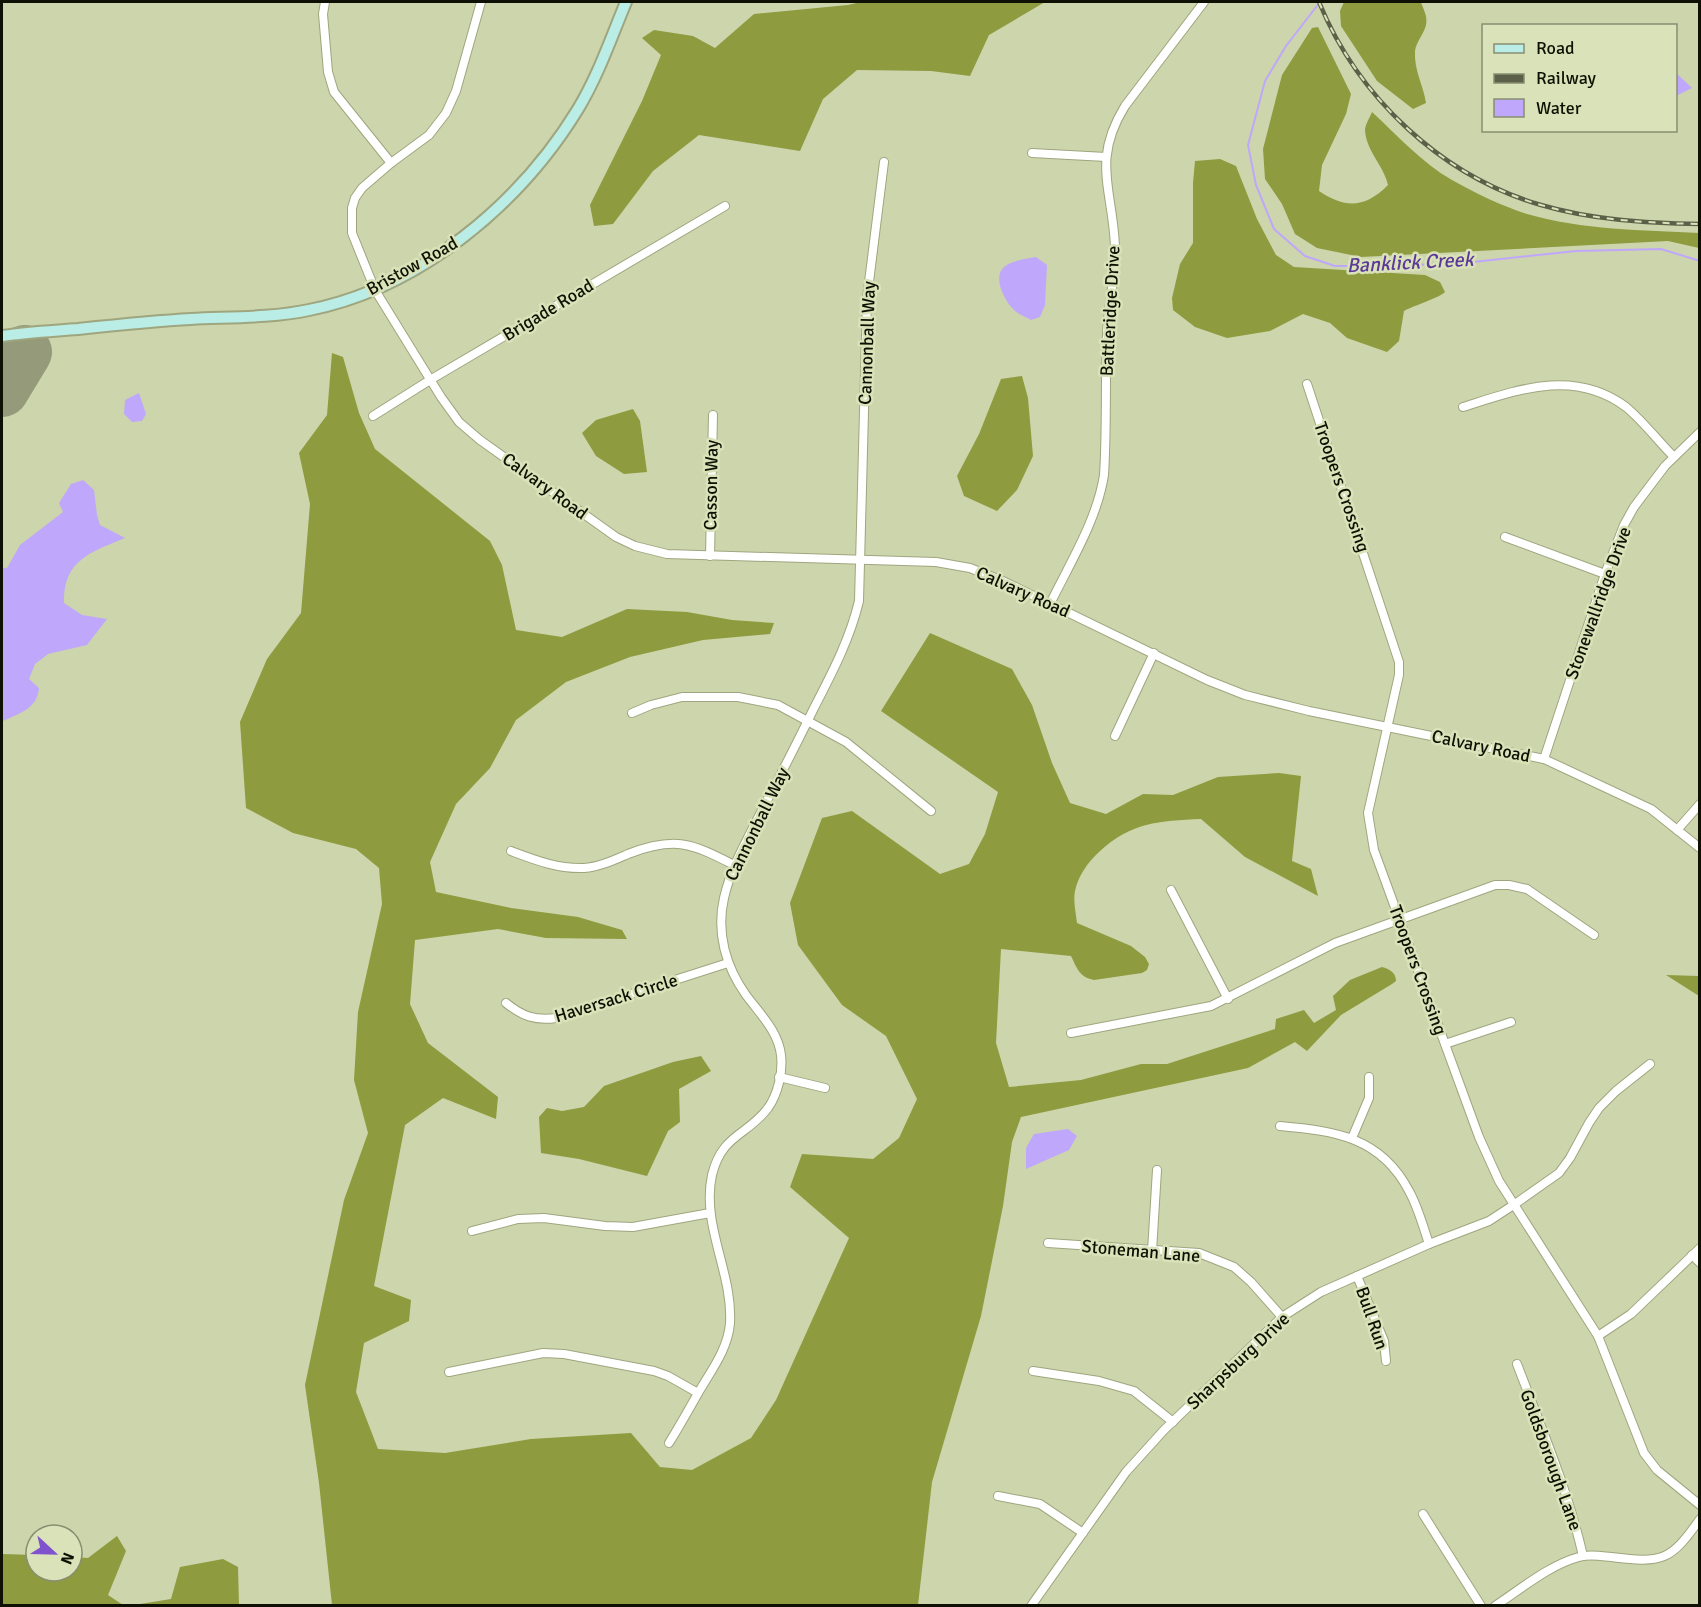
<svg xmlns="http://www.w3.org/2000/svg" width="1701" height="1607" font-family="Signika,sans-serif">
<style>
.forest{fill:#8e9b3e}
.water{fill:#bfa7fb}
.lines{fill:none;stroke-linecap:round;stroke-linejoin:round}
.stream{stroke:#bfa7fb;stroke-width:2}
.runway{stroke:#949a7a;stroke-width:54}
.minor-casing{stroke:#9fa67f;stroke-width:10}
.secondary-casing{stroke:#9fa67f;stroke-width:14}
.minor{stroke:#fff;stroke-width:8}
.secondary{stroke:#baede5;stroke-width:10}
.rail-casing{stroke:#5c6048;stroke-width:4.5}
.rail{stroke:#dae2b9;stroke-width:2;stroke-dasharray:7;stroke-linecap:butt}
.labels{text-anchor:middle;stroke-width:5;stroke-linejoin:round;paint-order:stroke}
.street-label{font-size:18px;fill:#0e1003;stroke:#dae2b9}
.water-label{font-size:20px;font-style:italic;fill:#5c3998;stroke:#dae2b9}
</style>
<rect width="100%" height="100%" fill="#cdd5ac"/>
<g class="forest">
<path d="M861,2H1045L989,35L970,76L931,71L857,70L823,99L800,151L699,135L653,171L613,224L594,226L590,205L642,101L661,55L642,38L654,30L693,36L715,48L754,14L848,5Z"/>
<path d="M1344,2H1421C1423,9 1428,16 1426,25C1424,34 1416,42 1415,51C1414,71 1423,84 1426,103L1413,109L1377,81L1341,26L1340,11Z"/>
<path d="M1318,27L1351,94L1346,114L1322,165L1319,191C1346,209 1365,208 1388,185C1384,166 1366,151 1365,130C1365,125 1370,117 1372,112C1397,135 1422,163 1452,180C1475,193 1502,206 1527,214C1582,230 1643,230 1699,233V248L1668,241L1361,257L1317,248L1295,234L1282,204L1265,179L1263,149L1282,75L1312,28Z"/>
<path d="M1220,159L1236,166L1257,219L1276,255L1294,267L1425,275L1440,282L1445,292C1439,298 1415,305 1404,311L1399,341L1387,352L1347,338L1330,323L1303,314L1270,331L1227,338L1195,327L1173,310L1172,298L1180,264L1193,243V183L1195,161Z"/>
<path d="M332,353L343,357L359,413L375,449L490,541L502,565L516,630L562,637L627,609L687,612L732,620L774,623L770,634L703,640L630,657L566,682L516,720L490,768L456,804L430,862L436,892L511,908L578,917L622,930L627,939L546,938L498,929L415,940L410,1004L428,1043L498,1097L496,1119L443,1098L405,1125L374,1286L411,1300L409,1321L364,1343L356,1392L378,1449L445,1453L531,1439L631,1433L660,1467L692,1470L751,1438L776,1400L849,1238L790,1187L802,1154L873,1159L899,1138L917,1099L886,1036L842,1005L798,945L790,903L822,818L852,811L940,874L969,864L985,834L998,792L881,711L930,633L1012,669L1032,705L1052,763L1070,803L1106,814L1143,794L1173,795L1218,777L1279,773L1301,776L1292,861L1311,869L1318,896L1245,857L1201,819C1159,821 1131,822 1099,852C1088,862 1078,876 1075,891C1073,900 1076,914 1077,923L1131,946L1145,957L1149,964L1147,970L1142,973L1094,980C1079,977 1077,968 1071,956L1001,949L996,1043L1009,1087L1081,1080L1141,1064H1167L1275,1029L1276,1019L1304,1010L1314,1023L1336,1010L1333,996L1350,980L1382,967C1389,969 1396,972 1396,981L1392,984L1341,1015L1307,1051L1295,1042L1248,1068L1021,1117L1012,1142L1003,1206L981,1316L932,1482L918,1605H332L319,1483L305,1385L344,1200L368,1133L354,1080L358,1012L382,904L379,868L356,849L293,833L246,808L240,722L267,659L301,613L310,504L299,453L327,415Z"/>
<path d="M1022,376L1028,398L1033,456L1017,490L997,511L964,496L957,476L979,434L1001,379Z"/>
<path d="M633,409L640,421L647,472L624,474L596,456L582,433L596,420Z"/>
<path d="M1666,975L1699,976V996Z"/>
<path d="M701,1056L711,1071L679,1089L680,1122L668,1131L647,1176L579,1159L541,1153L539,1117L547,1108L562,1111L584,1107L604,1086L673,1062Z"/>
<path d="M117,1536L126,1551L108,1595L123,1605H2V1554L36,1555V1571H72V1557L88,1558Z"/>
<path d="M223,1559L238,1567L239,1605H134L171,1599L180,1567Z"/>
</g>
<g class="water">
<path d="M1676,73L1692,88L1676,96Z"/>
<path d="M1036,257L1047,265L1045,305L1040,317L1031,320C1026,317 1019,315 1014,310C1005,302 992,277 1004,267C1013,260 1025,259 1036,257Z"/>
<path d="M139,393L146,414L142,421L132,422L124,414L125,400Z"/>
<path d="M83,480L94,490L97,515L100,525L125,538C91,552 63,560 64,603L82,615L107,619L87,645L48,654L35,664L29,679L39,688C37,709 20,713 3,721L2,724V568H7L20,545L63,512L59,503L71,484Z"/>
<path d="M1068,1129L1077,1136L1069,1150L1026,1169V1148L1034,1134Z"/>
</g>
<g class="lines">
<path class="stream" d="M1320,2L1286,46L1265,81L1248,145L1256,185L1274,229L1305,256L1335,266H1397L1473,262L1576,251L1661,249L1700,261"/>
<path class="runway" d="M2,390L25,352"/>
<g class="minor-casing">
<g id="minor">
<path d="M325,2L323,14L328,72L334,92L391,163"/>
<path d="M481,2L456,91L446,113L429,135L391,163L362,188L355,198L352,208V233L375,290L441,397L459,422L480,440L616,537L635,546L667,554L936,562L970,568L1003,581L1207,680L1245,695L1309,711L1544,759L1651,809L1700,848"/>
<path d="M1032,153L1106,157"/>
<path d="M1307,384L1399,662V675L1368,813L1374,850L1479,1137L1499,1181L1598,1336L1644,1453L1657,1470L1700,1505"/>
<path d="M1463,407C1517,390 1574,368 1626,407C1643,421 1658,441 1674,457"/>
<path d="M373,416L430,380L725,206"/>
<path d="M1505,537L1605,574"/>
<path d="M710,556L713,415"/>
<path d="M1050,604C1070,563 1097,520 1104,475C1107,428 1105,381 1107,334C1108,305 1116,276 1115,247C1113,190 1091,161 1125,106L1204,2"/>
<path d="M632,713L651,705L682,697H738L778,705L846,742L931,811"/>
<path d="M1115,736L1154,653"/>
<path d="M1544,759L1605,574L1624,525L1634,507L1665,466L1700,432"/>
<path d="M1677,830L1700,804"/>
<path d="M511,851C535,860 558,869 584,868C599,867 614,860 628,854C675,836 691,843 734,865"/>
<path d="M1171,890L1228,999"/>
<path d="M506,1003C522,1016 535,1021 556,1018L728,963"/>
<path d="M1071,1033L1211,1006L1335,943L1495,885H1509L1527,889L1594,935"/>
<path d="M1445,1044L1511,1022"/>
<path d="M779,1077L825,1088"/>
<path d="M1280,1126C1335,1131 1381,1137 1409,1191C1418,1207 1423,1226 1429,1244"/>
<path d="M1352,1138L1369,1098V1077"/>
<path d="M472,1231L518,1219L544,1218L605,1226L633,1227L710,1213"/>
<path d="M1048,1243L1199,1253L1234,1267L1251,1282L1282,1317"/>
<path d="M1152,1251L1157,1170"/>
<path d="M1692,1255L1700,1263"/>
<path d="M1357,1276L1384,1341L1386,1361"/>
<path d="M1598,1336L1631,1314L1700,1248"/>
<path d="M1517,1364C1541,1427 1568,1490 1583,1556"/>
<path d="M1033,1371L1099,1381L1134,1391L1173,1422"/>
<path d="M449,1372L543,1353L564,1354L654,1371L668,1376L698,1393"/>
<path d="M669,1443C679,1427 688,1411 697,1395C710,1372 728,1350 730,1323C733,1273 701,1225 712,1175C722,1134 747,1136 768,1108C778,1094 783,1072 781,1055C778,1031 760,1014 746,995C726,967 716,933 724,898C731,867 747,840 761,812C779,778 797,743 814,708C832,673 850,639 859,601L867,298L884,162"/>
<path d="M998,1496L1040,1504L1083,1533"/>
<path d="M1423,1514L1481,1606"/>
<path d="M1031,1606L1126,1472L1164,1430L1282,1317L1321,1292L1429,1244L1489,1221L1515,1204L1559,1173L1570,1158L1589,1123L1599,1108L1616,1091L1650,1064"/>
<path d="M1495,1606C1521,1589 1549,1565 1579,1557C1589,1554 1600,1556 1611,1557C1662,1563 1670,1562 1700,1519"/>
</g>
</g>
<g class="secondary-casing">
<path id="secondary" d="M2,336C27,332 53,331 78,329C116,325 154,321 191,319C230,317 271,318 309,310C420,288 520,204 578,109C598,76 611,38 626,2"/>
</g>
<use href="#minor" class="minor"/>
<use href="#secondary" class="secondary"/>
<g class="rail-casing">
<path id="rail" d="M1319,2C1358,97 1441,176 1541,205C1592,220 1646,223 1700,224"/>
</g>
<use href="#rail" class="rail"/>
</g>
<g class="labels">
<g class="street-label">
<text transform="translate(412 266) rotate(-29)" y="6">Bristow Road</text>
<text transform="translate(548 310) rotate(-31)" y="6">Brigade Road</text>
<text transform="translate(1110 311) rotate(-87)" y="6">Battleridge Drive</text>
<text transform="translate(867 343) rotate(-88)" y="6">Cannonball Way</text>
<text transform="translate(711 485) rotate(-89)" y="6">Casson Way</text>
<text transform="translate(545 486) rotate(36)" y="6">Calvary Road</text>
<text transform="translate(1342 487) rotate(71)" y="6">Troopers Crossing</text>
<text transform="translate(1023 592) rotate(24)" y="6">Calvary Road</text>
<text transform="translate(1598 603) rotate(-70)" y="6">Stonewallridge Drive</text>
<text transform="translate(1481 746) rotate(12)" y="6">Calvary Road</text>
<text transform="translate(757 824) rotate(-64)" y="6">Cannonball Way</text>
<text transform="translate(1418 970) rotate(70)" y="6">Troopers Crossing</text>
<text transform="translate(616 998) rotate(-17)" y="6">Haversack Circle</text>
<text transform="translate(1141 1251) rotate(5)" y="6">Stoneman Lane</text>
<text transform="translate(1372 1318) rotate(71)" y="6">Bull Run</text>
<text transform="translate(1238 1361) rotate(-43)" y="6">Sharpsburg Drive</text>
<text transform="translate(1551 1460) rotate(70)" y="6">Goldsborough Lane</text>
</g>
<g class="water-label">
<text transform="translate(1410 262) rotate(-3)" y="7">Banklick Creek</text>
</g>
</g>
<rect width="1701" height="1607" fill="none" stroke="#0e1003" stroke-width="6"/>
<rect x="1482" y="24" width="195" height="108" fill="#dae2b9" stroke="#888e70" stroke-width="1.5"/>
<rect x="1494" y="44" width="30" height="9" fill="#baede5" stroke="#888e70" stroke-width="1.5"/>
<text x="1536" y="54" font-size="18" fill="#0e1003">Road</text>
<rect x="1494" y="74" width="30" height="9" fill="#5c6048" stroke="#888e70" stroke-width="1.5"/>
<text x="1536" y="84" font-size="18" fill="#0e1003">Railway</text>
<rect x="1494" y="99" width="30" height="18" fill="#bfa7fb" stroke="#888e70" stroke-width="1.5"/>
<text x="1536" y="114" font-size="18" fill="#0e1003">Water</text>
<g transform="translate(54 1553) rotate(112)"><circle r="28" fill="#dae2b9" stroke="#888e70" stroke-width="1.5"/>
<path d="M0-4.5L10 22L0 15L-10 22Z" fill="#7f53cd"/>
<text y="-9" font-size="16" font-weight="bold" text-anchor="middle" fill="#0e1003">N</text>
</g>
</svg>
